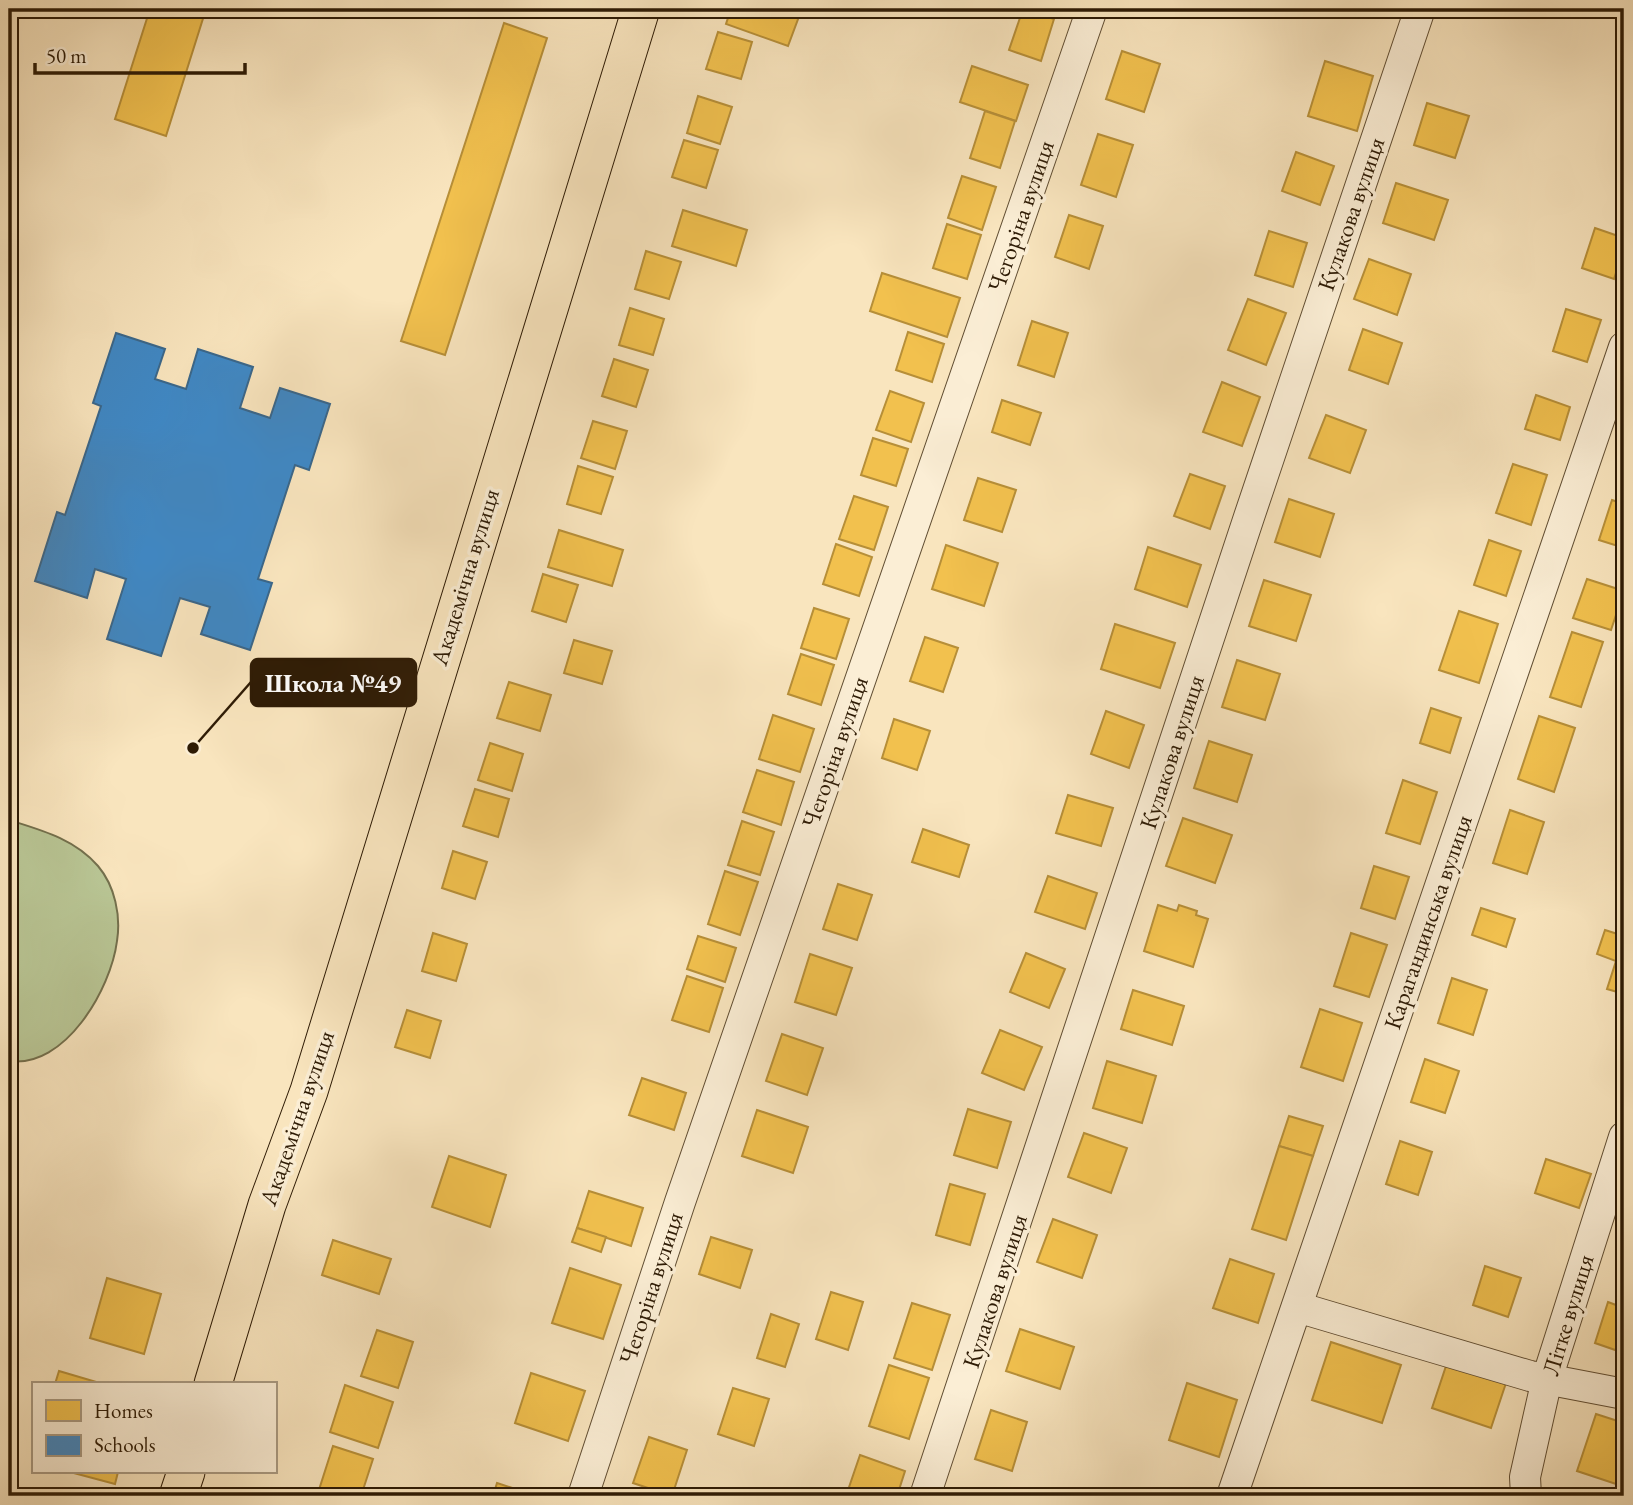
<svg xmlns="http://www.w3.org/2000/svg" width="1633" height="1505" font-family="'EB Garamond',serif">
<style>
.green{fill:#b9c695;stroke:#74704d;stroke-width:2}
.homes{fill:#f2c14e;stroke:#b78f38;stroke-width:2}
.schools{fill:#3f88c5;stroke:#3a678b;stroke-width:2}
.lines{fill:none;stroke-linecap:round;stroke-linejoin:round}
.minor-casing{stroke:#614e33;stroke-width:32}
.major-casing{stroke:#2e1b05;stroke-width:39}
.minor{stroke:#fbeed5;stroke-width:30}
.major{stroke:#f9e5be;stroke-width:37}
.labels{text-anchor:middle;stroke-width:7;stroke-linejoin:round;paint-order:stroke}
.street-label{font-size:24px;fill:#2e1b05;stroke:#fbeed5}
.leader{fill:none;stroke:#2e1b05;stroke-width:2.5}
.callout-dot{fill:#2e1b05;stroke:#fbeed5;stroke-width:2.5}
.callout{fill:#2e1b05;stroke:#2e1b05;stroke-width:2.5}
.callout-label{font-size:26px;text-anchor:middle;font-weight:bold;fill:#fff}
</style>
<rect width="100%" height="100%" fill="#f9e5be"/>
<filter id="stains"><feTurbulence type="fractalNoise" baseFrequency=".00286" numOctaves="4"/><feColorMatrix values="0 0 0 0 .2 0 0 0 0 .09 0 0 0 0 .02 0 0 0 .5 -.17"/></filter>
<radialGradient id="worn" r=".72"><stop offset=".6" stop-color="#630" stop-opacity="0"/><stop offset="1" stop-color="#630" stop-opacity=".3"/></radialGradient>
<path class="green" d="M9,820C41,830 75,839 98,866C115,886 121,916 117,941C111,989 65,1069 9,1061Z"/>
<g class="homes">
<path d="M150,9H206L166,136L115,119Z"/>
<path d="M731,9H795L801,11L788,46L726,24Z"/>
<path d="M1023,9L1054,19L1041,61L1009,50Z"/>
<path d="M504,23L547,38L445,355L401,341Z"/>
<path d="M718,32L752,42L741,79L706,69Z"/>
<path d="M1122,51L1160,64L1144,112L1106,99Z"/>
<path d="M1325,61L1373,76L1357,131L1308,116Z"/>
<path d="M972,66L1028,85L1016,121L960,102Z"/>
<path d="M698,96L732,107L720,144L687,133Z"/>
<path d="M1427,103L1469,116L1455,158L1414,145Z"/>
<path d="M985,111L1015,121L1000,168L970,158Z"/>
<path d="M1098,134L1133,145L1116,197L1081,185Z"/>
<path d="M684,140L718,150L706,188L672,177Z"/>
<path d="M1296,152L1334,166L1320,205L1282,191Z"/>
<path d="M962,176L996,187L982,230L948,218Z"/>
<path d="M1396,183L1448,200L1434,240L1383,223Z"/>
<path d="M683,210L747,230L736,266L672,246Z"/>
<path d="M1069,215L1103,226L1089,269L1055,257Z"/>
<path d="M947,224L981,235L967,279L933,268Z"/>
<path d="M1595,228L1624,238V248L1614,279L1582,268Z"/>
<path d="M1269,231L1307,243L1293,287L1255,275Z"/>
<path d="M646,251L681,262L669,299L635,289Z"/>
<path d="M1369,259L1411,274L1397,315L1354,299Z"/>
<path d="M882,273L960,298L947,337L870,311Z"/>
<path d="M1248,299L1286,313L1266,365L1228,350Z"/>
<path d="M630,308L664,319L653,355L619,345Z"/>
<path d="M1566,309L1601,320L1587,362L1553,351Z"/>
<path d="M1032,321L1068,333L1054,377L1018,365Z"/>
<path d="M1363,329L1402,343L1388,384L1349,370Z"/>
<path d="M908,332L944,344L932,382L896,370Z"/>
<path d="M614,359L648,370L636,407L602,396Z"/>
<path d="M1222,382L1260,397L1242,446L1203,432Z"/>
<path d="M890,391L924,403L911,442L876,430Z"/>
<path d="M1536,395L1570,407L1560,440L1525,429Z"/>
<path d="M1002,400L1041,413L1030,445L992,432Z"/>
<path d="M1326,415L1366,430L1350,473L1309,458Z"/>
<path d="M593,421L627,431L615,469L581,458Z"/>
<path d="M873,438L908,449L896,486L861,475Z"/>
<path d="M1513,464L1547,475L1531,525L1496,513Z"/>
<path d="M578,466L613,477L601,514L567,504Z"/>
<path d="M1190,474L1225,486L1210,529L1174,516Z"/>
<path d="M978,478L1016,490L1002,532L964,520Z"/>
<path d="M854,496L888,507L874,550L839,539Z"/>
<path d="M1289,499L1334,514L1320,557L1275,542Z"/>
<path d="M1612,500L1624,504V548L1599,540Z"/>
<path d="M559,530L623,550L612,586L548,567Z"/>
<path d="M1489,540L1521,551L1506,596L1474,585Z"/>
<path d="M836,544L872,557L859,596L823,584Z"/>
<path d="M946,545L998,563L984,606L932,589Z"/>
<path d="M1148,547L1201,565L1187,607L1135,589Z"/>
<path d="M543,574L578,585L566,622L532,611Z"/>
<path d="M1587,579L1624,591L1611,630L1573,618Z"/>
<path d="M1264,580L1311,595L1296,641L1249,626Z"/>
<path d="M814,608L849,619L836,659L801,648Z"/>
<path d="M1459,611L1498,624L1479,683L1439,670Z"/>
<path d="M1115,624L1175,643L1160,688L1101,669Z"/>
<path d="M1572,632L1603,642L1581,707L1550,697Z"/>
<path d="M925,637L958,648L943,692L910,681Z"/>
<path d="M574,640L612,651L602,684L564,673Z"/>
<path d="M801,654L834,665L821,705L788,694Z"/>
<path d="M1237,660L1280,674L1265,720L1222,707Z"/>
<path d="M509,682L551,695L540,731L497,718Z"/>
<path d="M1431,708L1461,718L1450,753L1420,743Z"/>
<path d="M1106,711L1144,725L1129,768L1091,754Z"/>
<path d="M773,715L814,729L800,772L759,759Z"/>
<path d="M1539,716L1575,728L1554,792L1518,779Z"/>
<path d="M894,719L930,731L917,770L882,758Z"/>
<path d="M1209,741L1252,755L1237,802L1194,788Z"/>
<path d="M490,743L523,754L512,791L478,780Z"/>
<path d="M757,770L794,782L781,825L743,812Z"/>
<path d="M1403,780L1437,792L1420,844L1386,833Z"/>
<path d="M475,789L509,799L498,837L463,826Z"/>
<path d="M1068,795L1113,808L1101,846L1056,833Z"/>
<path d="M1510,810L1544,822L1527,874L1493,863Z"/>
<path d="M1183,818L1232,835L1215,883L1166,866Z"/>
<path d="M742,821L774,832L760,875L728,865Z"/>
<path d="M923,829L969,845L959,877L912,862Z"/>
<path d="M453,851L487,862L475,899L442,888Z"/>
<path d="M1374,866L1409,877L1395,919L1361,908Z"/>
<path d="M725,871L758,882L740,935L708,924Z"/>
<path d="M1048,876L1097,893L1085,929L1035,912Z"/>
<path d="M838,884L872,895L857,940L823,929Z"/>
<path d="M1158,905L1177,911L1179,905L1197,911L1196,915L1208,919L1193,967L1144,951Z"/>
<path d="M1481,908L1515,919L1506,947L1472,935Z"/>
<path d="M1605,930L1624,936V994L1607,989L1616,961L1597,954Z"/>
<path d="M433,933L467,944L456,981L422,971Z"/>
<path d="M1351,933L1387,945L1369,997L1334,986Z"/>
<path d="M698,936L736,948L725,982L687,969Z"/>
<path d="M1026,953L1065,969L1049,1008L1010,992Z"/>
<path d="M810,954L852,968L836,1015L795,1002Z"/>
<path d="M687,976L723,988L709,1032L672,1020Z"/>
<path d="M1452,978L1487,990L1473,1035L1438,1023Z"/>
<path d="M1133,990L1184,1006L1172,1045L1121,1029Z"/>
<path d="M1320,1009L1362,1023L1343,1081L1301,1067Z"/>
<path d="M407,1010L441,1021L430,1058L395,1047Z"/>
<path d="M1000,1030L1042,1047L1024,1090L982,1073Z"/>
<path d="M782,1034L823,1048L807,1095L766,1081Z"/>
<path d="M1425,1059L1459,1071L1445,1113L1411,1102Z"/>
<path d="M1107,1061L1156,1076L1142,1123L1093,1108Z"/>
<path d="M642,1078L686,1093L674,1130L629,1115Z"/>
<path d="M968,1109L1011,1122L997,1168L954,1155Z"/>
<path d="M757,1110L808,1127L793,1173L742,1156Z"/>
<path d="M1289,1116L1323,1126L1313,1156L1279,1146Z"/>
<path d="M1084,1133L1127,1148L1111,1193L1068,1177Z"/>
<path d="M1400,1141L1432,1152L1418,1195L1386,1184Z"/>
<path d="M1279,1146L1313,1156L1286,1240L1252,1229Z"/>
<path d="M449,1156L506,1175L490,1227L432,1207Z"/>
<path d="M1546,1159L1591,1174L1579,1208L1535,1193Z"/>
<path d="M950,1184L985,1194L970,1245L936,1235Z"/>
<path d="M589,1191L643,1208L631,1246L577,1228Z"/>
<path d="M1053,1219L1097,1235L1082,1278L1037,1262Z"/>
<path d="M577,1228L606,1237L601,1252L572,1242Z"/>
<path d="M711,1237L752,1250L740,1288L699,1274Z"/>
<path d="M333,1240L391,1259L379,1294L322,1275Z"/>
<path d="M1230,1259L1274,1274L1258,1323L1213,1308Z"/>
<path d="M1485,1266L1521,1278L1508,1317L1473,1305Z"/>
<path d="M570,1268L621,1285L603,1339L552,1323Z"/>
<path d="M107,1278L161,1294L144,1354L90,1338Z"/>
<path d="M831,1292L863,1302L848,1350L816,1339Z"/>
<path d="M1608,1302L1624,1308V1353L1595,1343Z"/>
<path d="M912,1303L950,1315L932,1370L894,1358Z"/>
<path d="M771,1314L799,1324L785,1367L757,1358Z"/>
<path d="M1020,1329L1074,1347L1060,1389L1006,1371Z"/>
<path d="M377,1330L413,1342L398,1388L361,1376Z"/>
<path d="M1331,1342L1401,1365L1382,1423L1312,1400Z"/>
<path d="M1447,1363L1506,1383L1491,1428L1432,1408Z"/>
<path d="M889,1365L929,1378L909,1439L869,1426Z"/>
<path d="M59,1371L103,1384H55Z"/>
<path d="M531,1373L585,1391L568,1441L515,1423Z"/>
<path d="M1187,1383L1237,1400L1219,1457L1169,1440Z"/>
<path d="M345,1385L393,1402L378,1448L330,1432Z"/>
<path d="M733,1388L769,1399L754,1446L718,1434Z"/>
<path d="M991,1410L1027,1422L1012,1471L975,1459Z"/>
<path d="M1596,1414L1624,1423V1460L1616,1484L1577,1471Z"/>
<path d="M649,1437L687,1450L672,1496L633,1483Z"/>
<path d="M333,1446L373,1459L361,1496H317Z"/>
<path d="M860,1455L905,1471L897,1496H846Z"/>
<path d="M70,1472H118L115,1484Z"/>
<path d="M497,1483L537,1496H493Z"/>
</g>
<path class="schools" d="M116,333L165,349L155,379L186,389L198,349L253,367L240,408L270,418L280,388L330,404L309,470L295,465L258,579L272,583L250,650L201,634L210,607L180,598L161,656L107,639L126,579L95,569L87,598L35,581L57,512L65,515L101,406L93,403Z"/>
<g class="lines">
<g class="minor-casing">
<g id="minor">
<path d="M1297,1307L1530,1376L1624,1394"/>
<path d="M583,1496L680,1202L1092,9"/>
<path d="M925,1496L1249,517L1420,9"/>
<path d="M1232,1496L1624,347"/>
<path d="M1526,1496L1525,1477L1547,1379L1624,1137"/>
</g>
</g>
<g class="major-casing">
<g id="major">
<path d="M213,1384L267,1205L309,1091L641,9"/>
<path d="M178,1496L186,1472"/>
</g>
</g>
<use href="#minor" class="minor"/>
<use href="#major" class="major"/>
</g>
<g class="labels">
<g class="street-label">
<text transform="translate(1351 214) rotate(-71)" y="8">Кулакова вулиця</text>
<text transform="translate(1021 216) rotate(-71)" y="8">Чегоріна вулиця</text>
<text transform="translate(465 577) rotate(-73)" y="8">Академічна вулиця</text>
<text transform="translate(835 752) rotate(-71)" y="8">Чегоріна вулиця</text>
<text transform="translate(1172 752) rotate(-72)" y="8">Кулакова вулиця</text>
<text transform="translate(1428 922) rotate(-71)" y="8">Карагандинська вулиця</text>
<text transform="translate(297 1118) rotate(-71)" y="8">Академічна вулиця</text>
<text transform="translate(651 1288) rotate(-72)" y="8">Чегоріна вулиця</text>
<text transform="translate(995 1291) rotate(-72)" y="8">Кулакова вулиця</text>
<text transform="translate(1568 1315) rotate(-73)" y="8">Літке вулиця</text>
</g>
</g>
<path class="leader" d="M193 748L251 682"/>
<circle class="callout-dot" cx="193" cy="748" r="7"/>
<rect class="callout" x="251" y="659" width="165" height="47" rx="7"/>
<g class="callout-label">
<text x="333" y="692">Школа №49</text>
</g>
<rect width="1633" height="1505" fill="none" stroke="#f9e5be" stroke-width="35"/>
<rect x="10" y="10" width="1612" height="1484" fill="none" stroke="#2e1b05" stroke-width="3.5"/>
<rect x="18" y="18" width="1598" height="1470" fill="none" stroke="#2e1b05" stroke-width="2"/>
<rect x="32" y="1382" width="245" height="91" fill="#fbeed5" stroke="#a99a82" stroke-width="2"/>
<rect x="46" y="1400" width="35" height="21" fill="#f2c14e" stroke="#a99a82" stroke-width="2"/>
<text x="94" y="1418" font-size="21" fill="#2e1b05">Homes</text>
<rect x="46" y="1435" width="35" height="21" fill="#3f88c5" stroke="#a99a82" stroke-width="2"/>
<text x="94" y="1452" font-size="21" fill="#2e1b05">Schools</text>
<path d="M35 63v10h210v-10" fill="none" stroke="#2e1b05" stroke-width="3.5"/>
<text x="46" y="63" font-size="21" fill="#2e1b05" stroke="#fbeed5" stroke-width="5" paint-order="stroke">50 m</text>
<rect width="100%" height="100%" filter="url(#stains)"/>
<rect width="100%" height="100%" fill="url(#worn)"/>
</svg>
